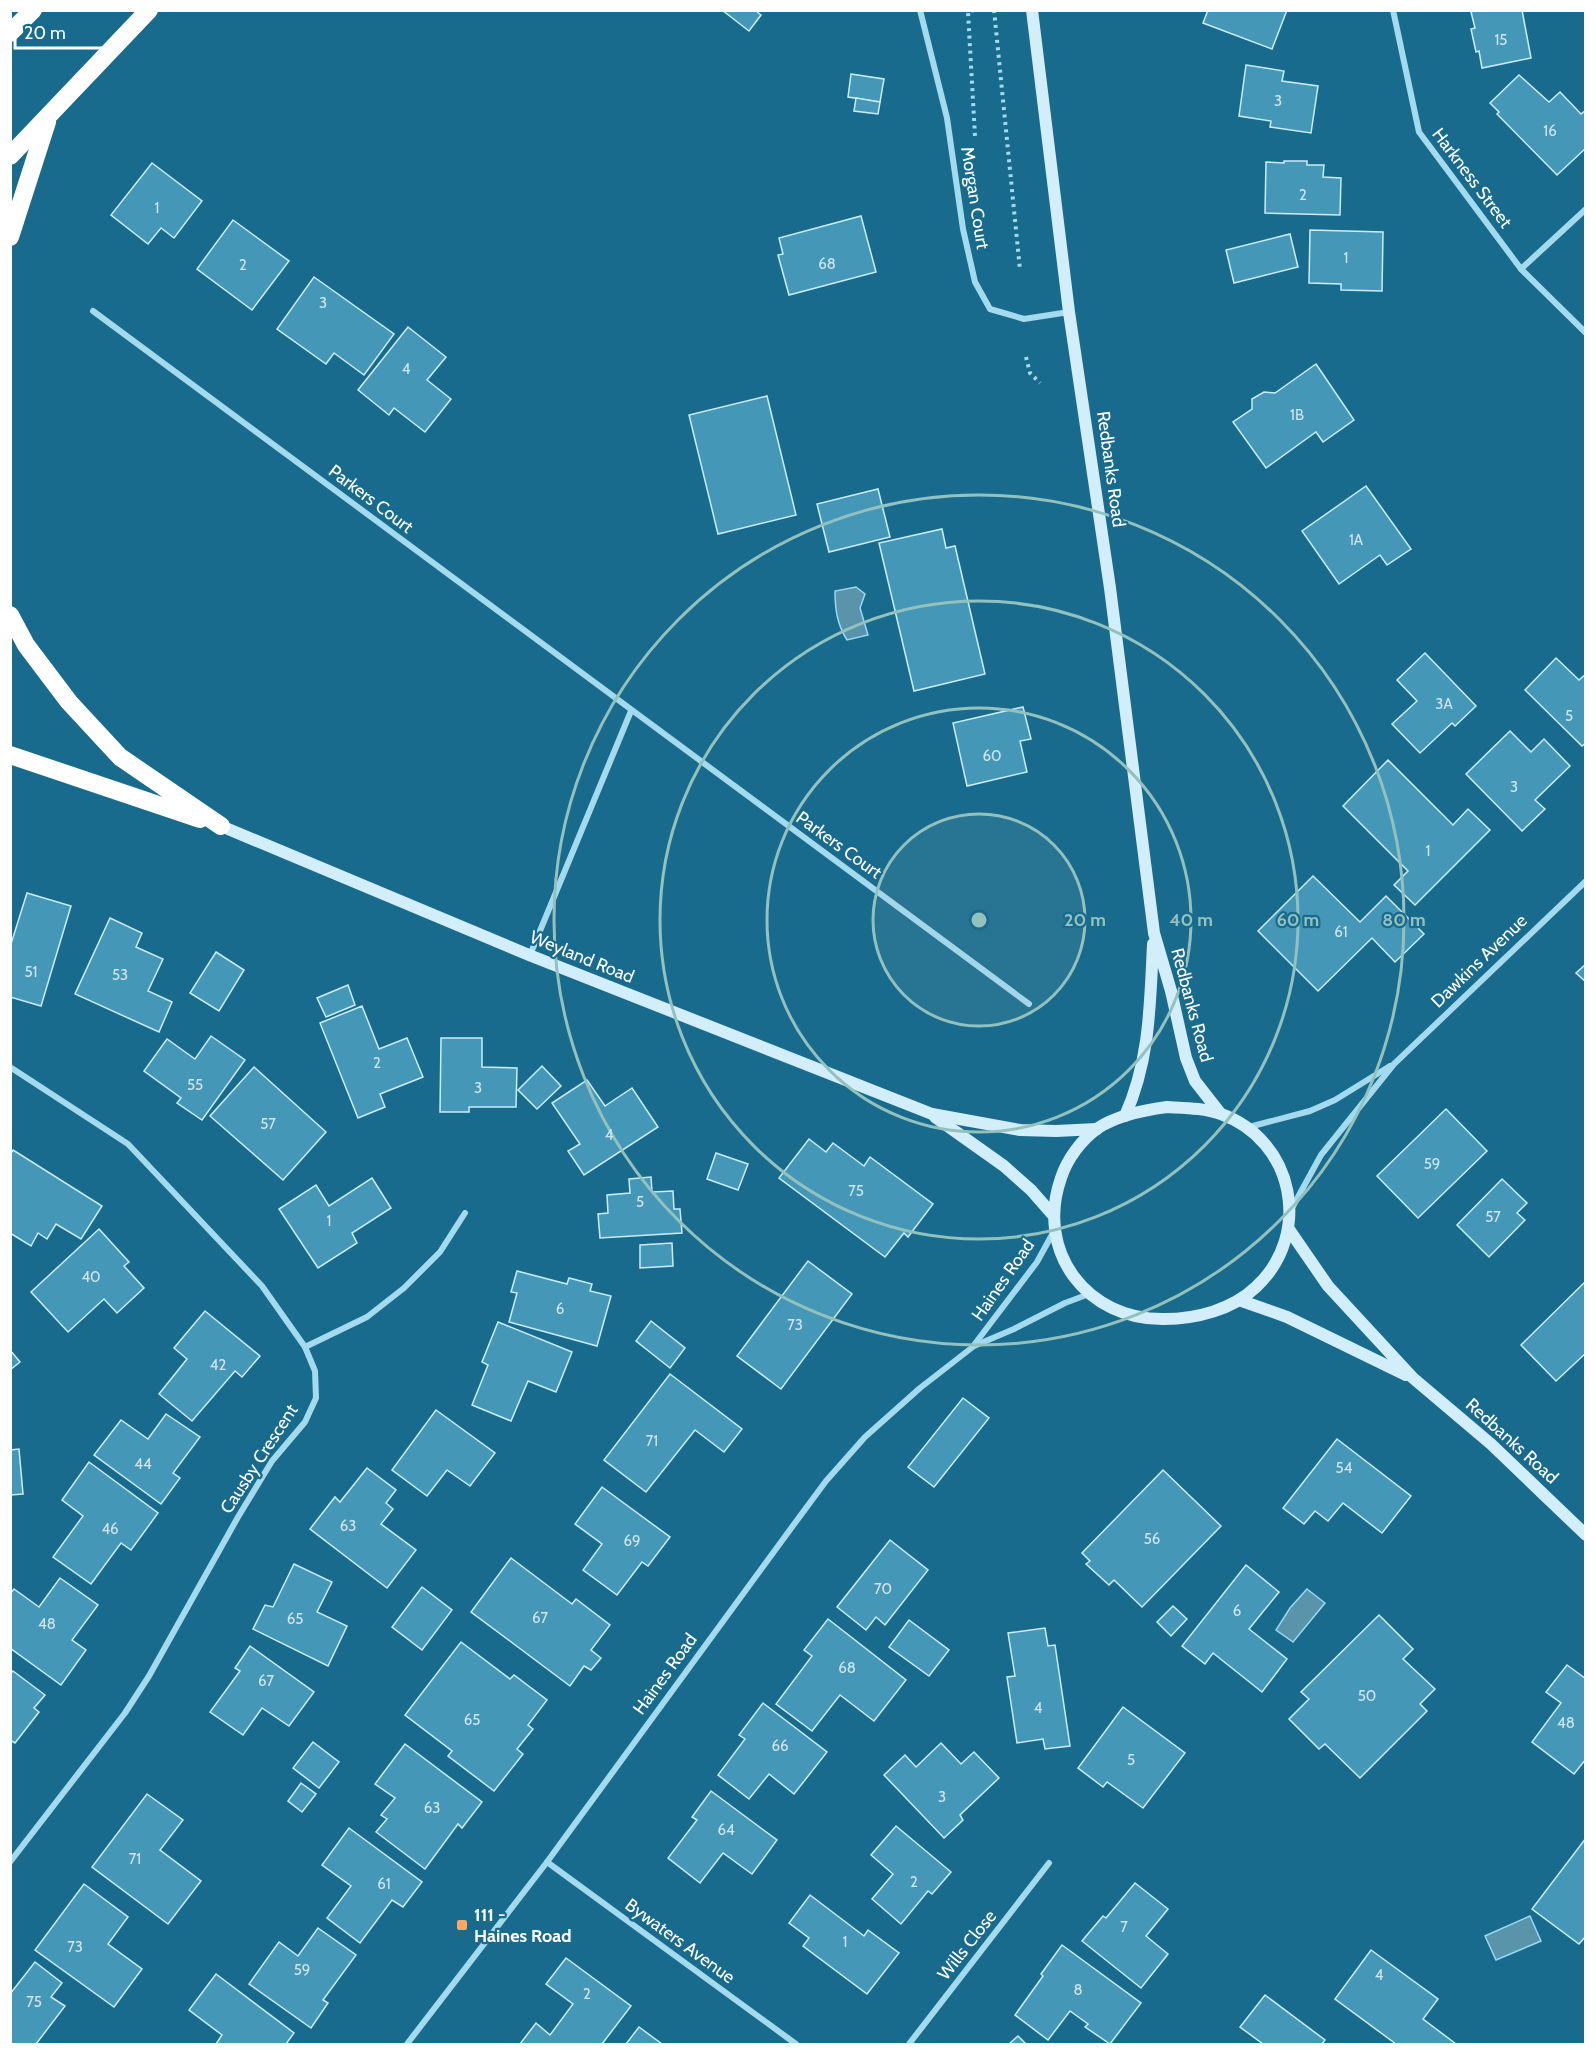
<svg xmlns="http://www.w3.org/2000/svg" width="1596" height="2055" font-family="Cabin,sans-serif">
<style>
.water{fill:#5a94ab;stroke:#97d9f1;stroke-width:1.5}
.building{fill:#4597b8;stroke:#caedfa;stroke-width:1.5}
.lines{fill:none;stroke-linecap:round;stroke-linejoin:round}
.path{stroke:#a4daee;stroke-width:4;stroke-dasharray:3 4.5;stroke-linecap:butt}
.street{stroke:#a4daee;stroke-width:6}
.secondary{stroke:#d2eefa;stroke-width:12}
.highway{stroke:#fff;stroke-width:18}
.ring{fill:none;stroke:#93c1be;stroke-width:3}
.poi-dot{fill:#ffa762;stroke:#196b8d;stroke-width:2}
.labels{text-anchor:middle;stroke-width:4.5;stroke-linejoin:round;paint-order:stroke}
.number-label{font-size:15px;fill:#d0e5ed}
.street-label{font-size:18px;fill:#fff;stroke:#196b8d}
.poi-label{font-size:18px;font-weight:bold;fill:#fff;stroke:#196b8d;text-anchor:start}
.centre{fill:#93c1be;stroke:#196b8d;stroke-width:3}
.ring-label{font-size:18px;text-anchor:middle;font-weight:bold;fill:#93c1be;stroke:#196b8d;stroke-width:4.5;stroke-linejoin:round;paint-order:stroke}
</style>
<rect width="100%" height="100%" fill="#196b8d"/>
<g class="water">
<path d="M856,587L865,594L860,608L868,635L847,640C837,624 835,609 835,591Z"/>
<path d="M1307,1589L1325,1603L1293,1642L1276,1630L1290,1608Z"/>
<path d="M1530,1916L1541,1941L1496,1960L1485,1936Z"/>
</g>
<g class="building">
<path d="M722,10H755L761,15L749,31Z"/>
<path d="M1208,10H1287L1272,49L1203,23Z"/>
<path d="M1477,10H1522L1531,58L1482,68L1479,51L1476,52L1471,29L1475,28L1471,12Z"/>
<path d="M1246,65L1284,71L1282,81L1318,86L1311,133L1270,127L1271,121L1239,116Z"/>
<path d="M851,74L884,79L880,102L848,97Z"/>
<path d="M1519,75L1549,102L1560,92L1581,114L1586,110V148L1557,175L1497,114L1499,112L1490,103Z"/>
<path d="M856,98L880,102L878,114L854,111Z"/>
<path d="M1284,161H1307V165H1324L1323,177L1341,178L1340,215L1265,213L1266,162L1284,163Z"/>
<path d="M152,163L202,201L174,238L161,228L148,244L111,215Z"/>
<path d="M861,216L876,272L789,295L778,255L783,254L779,238Z"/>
<path d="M233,220L289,261L252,310L197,269Z"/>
<path d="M1310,230L1383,232L1382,291L1341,290V284L1309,283Z"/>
<path d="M1290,234L1298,267L1234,283L1226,250Z"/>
<path d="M314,277L394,334L364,375L334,353L326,364L277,329Z"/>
<path d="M408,327L446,357L427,380L451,399L425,432L394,408L389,415L358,390Z"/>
<path d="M1316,364L1354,420L1323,442L1316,432L1266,468L1233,422L1252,409V399L1264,392L1275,393Z"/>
<path d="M767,396L796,515L718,534L689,415Z"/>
<path d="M1366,486L1411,549L1387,565L1380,555L1339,584L1302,531Z"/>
<path d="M878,489L890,537L829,552L817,504Z"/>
<path d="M942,529L946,548L955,546L985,674L914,691L879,543Z"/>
<path d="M1425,653L1476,706L1455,726L1452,723L1420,753L1392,724L1417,701L1397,680Z"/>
<path d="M1556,658L1579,680L1586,674V743L1582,746L1525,690Z"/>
<path d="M1023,707L1031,739L1020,741L1027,772L967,786L953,723Z"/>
<path d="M1510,731L1531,752L1544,739L1570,766L1535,800L1545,809L1522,831L1466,774Z"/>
<path d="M1388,760L1453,825L1468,809L1490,830L1415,905L1394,885L1408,871L1343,806Z"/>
<path d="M1313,876L1360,922L1386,896L1424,934L1395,962L1372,938L1318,991L1258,931Z"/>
<path d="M27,893L71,906L41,1006L10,997V947Z"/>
<path d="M110,918L142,933L136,947L163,959L148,991L172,1002L159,1032L75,994Z"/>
<path d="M216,952L244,970L219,1011L190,993Z"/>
<path d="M1586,964V982L1576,973Z"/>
<path d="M348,985L355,1005L326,1017L317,998Z"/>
<path d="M362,1006L379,1049L407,1038L423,1077L380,1094L385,1107L358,1118L320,1023Z"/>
<path d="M211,1036L245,1060L202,1120L177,1103L181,1098L144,1071L167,1039L195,1059Z"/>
<path d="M441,1038H482V1067L517,1068L516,1107H469V1112H440Z"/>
<path d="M542,1066L561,1086L537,1109L518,1090Z"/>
<path d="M254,1067L326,1132L283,1180L210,1116Z"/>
<path d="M587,1080L605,1106L632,1088L658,1127L584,1175L568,1151L580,1144L552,1103Z"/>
<path d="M1446,1109L1487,1151L1418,1218L1377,1176Z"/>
<path d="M809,1139L826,1152L833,1143L864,1166L870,1157L933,1204L908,1237L904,1233L885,1257L779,1178Z"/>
<path d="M13,1150L102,1206L81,1239L56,1224L47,1239L38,1233L31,1246L10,1233V1155Z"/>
<path d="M716,1153L748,1164L738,1190L707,1179Z"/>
<path d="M651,1177L652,1192L673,1191L674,1209H680L682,1233L600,1238L598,1214L608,1213L607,1195L630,1193L629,1179Z"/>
<path d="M372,1178L391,1208L352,1233L357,1243L318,1268L279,1209L316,1185L329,1206Z"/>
<path d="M1502,1179L1527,1203L1517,1213L1525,1220L1489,1257L1457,1225Z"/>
<path d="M99,1229L129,1262L124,1266L144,1288L117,1313L104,1299L68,1332L31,1292Z"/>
<path d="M672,1243L673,1266L640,1268V1245Z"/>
<path d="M808,1261L852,1294L781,1389L737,1356Z"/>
<path d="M517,1271L567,1284L569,1278L592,1284L590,1291L611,1296L597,1346L509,1322L517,1293L511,1292Z"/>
<path d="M1586,1281V1353L1556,1381L1521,1345Z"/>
<path d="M205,1311L260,1356L242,1377L235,1371L192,1421L159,1394L187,1359L174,1348Z"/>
<path d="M651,1321L685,1348L670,1368L636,1341Z"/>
<path d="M498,1322L572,1352L556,1392L528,1381L511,1421L472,1405L488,1365L482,1362Z"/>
<path d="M10,1350L20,1362L10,1370Z"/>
<path d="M670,1374L742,1429L724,1452L695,1430L646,1492L604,1460Z"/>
<path d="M963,1398L989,1418L934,1487L908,1467Z"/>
<path d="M436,1410L495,1453L470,1486L447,1470L427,1496L392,1470Z"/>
<path d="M166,1414L200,1437L173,1473L180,1478L161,1504L94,1455L121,1420L148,1439Z"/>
<path d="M1337,1439L1411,1496L1382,1533L1343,1503L1328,1521L1315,1511L1304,1524L1283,1508Z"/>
<path d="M19,1449L23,1494L10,1495V1450Z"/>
<path d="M89,1462L158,1513L131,1550L121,1543L91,1584L53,1557L83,1516L62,1500Z"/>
<path d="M367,1468L396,1490L386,1503L393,1509L381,1524L416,1550L387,1588L310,1529L335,1497L340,1502Z"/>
<path d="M1163,1470L1221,1526L1142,1607L1114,1580L1109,1585L1086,1564L1090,1561L1082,1553Z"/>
<path d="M602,1487L670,1537L648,1566L642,1562L617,1595L583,1570L602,1544L575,1524Z"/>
<path d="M890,1540L928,1570L885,1625L876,1617L866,1630L837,1607Z"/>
<path d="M511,1558L572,1604L576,1599L610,1625L591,1650L601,1658L591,1670L584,1666L570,1686L471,1612Z"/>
<path d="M294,1564L332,1582L317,1612L347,1626L328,1666L253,1629L265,1605L273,1607Z"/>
<path d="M1246,1565L1279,1592L1249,1629L1287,1659L1262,1692L1213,1653L1205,1664L1182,1646Z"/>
<path d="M60,1578L98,1605L72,1640L86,1650L61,1685L10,1648V1594L14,1589L39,1607Z"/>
<path d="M422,1587L452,1610L422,1650L392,1627Z"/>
<path d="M1173,1606L1187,1619L1171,1636L1157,1622Z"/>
<path d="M1379,1615L1413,1649L1403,1659L1435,1689L1420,1704L1427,1711L1360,1778L1325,1744L1319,1749L1289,1719L1309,1699L1301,1692Z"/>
<path d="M828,1619L906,1680L874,1721L840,1695L812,1731L776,1704L812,1656L804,1650Z"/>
<path d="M909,1620L949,1650L929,1676L889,1647Z"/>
<path d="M1045,1628L1048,1646L1055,1645L1070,1746L1045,1749L1043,1739L1017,1743L1007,1677L1015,1676L1008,1633Z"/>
<path d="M461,1642L510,1679L514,1675L547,1700L528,1725L533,1729L517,1749L523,1754L494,1791L448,1756L452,1751L405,1715Z"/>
<path d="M250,1646L314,1692L289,1726L262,1708L243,1735L210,1712L240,1671L235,1668Z"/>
<path d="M1567,1665L1586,1679V1759L1574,1774L1532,1742L1561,1703L1546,1692Z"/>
<path d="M13,1671L45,1695L34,1708L39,1712L15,1743L10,1740V1674Z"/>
<path d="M763,1703L827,1752L794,1794L769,1774L749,1799L718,1775L745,1739L739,1735Z"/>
<path d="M1123,1707L1185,1753L1143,1808L1107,1782L1103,1787L1078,1768Z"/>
<path d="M313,1742L339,1762L319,1788L293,1768Z"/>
<path d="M941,1743L961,1764L974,1752L999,1778L960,1815L963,1820L944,1838L884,1775L905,1755L916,1767Z"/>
<path d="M405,1744L482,1802L462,1828L458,1824L425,1869L376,1832L387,1819L381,1815L395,1798L375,1784Z"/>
<path d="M301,1783L316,1794L302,1812L288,1801Z"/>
<path d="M711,1791L777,1840L752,1874L723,1853L700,1883L668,1858L697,1820L692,1817Z"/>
<path d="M147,1794L183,1820L160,1850L201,1881L168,1924L92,1867Z"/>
<path d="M896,1826L951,1872L932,1894L928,1891L901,1924L872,1899L893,1874L871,1855Z"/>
<path d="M349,1828L422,1882L403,1907L392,1900L360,1943L327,1918L351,1886L322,1865Z"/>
<path d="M1586,1838V1936L1579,1944L1532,1909Z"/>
<path d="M1135,1883L1168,1909L1146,1936L1168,1954L1141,1988L1082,1941L1103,1916L1106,1918Z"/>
<path d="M84,1884L128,1917L108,1944L142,1969L114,2007L35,1950Z"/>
<path d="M810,1895L864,1936L868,1930L899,1953L867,1994L803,1946L809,1938L789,1923Z"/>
<path d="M318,1928L356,1955L323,2000L328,2003L311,2028L249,1984L279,1942L298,1956Z"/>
<path d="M1062,1945L1141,2003L1110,2044L1085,2027L1088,2024L1070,2011L1048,2040L1015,2015L1043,1976L1041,1974Z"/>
<path d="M1371,1950L1438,1999L1423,2019L1456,2044H1396L1335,1999Z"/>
<path d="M566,1958L631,2006L602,2044H520L536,2023L550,2035L573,2004L546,1984Z"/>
<path d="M35,1962L62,1983L51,1997L65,2006L36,2044H10V1994Z"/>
<path d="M216,1974L294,2033L286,2044H216L222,2035L189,2010Z"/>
<path d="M1265,1995L1325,2040L1322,2044H1263L1240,2027Z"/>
<path d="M639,2027L662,2044H626Z"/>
<path d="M1018,2036L1026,2044H1009Z"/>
</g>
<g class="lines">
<g class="path">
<path d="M974,10L968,12L975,136"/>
<path d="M994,10L1020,270"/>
<path d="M1026,357L1030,373L1040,383"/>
</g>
<g class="street">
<path d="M920,10L947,118L963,229L975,282L990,309L1024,319L1069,312"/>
<path d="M1393,10L1419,132L1521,269L1586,333"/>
<path d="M1521,269L1586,209"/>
<path d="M93,311L1029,1004"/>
<path d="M530,955L631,711"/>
<path d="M10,1067L128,1144L262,1286L305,1347L315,1371L316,1398L305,1422L272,1461L238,1517L149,1676L125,1713L10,1862"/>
<path d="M1249,1127L1310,1111L1335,1100L1390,1066"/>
<path d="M1292,1208L1321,1155L1394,1064L1586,881"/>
<path d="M974,1345L1037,1262L1054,1231"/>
<path d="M305,1347L367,1317L404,1288L440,1252L465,1213"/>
<path d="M547,1862L796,2044"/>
<path d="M407,2044L547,1862L792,1527L826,1481L865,1437L920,1388L974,1346L1014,1329L1065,1303L1089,1294"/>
<path d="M909,2044L1049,1863"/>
</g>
<g class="secondary">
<path d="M1032,10L1069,312L1110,588L1154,933L1171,991L1186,1058L1195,1081L1220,1113"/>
<path d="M221,826L529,955L932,1114L1020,1130L1056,1131L1097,1129"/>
<path d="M1167,1107C1185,1108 1204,1108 1221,1114C1294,1140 1313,1234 1256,1287C1232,1310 1196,1319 1164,1319C1087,1320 1035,1252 1061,1178C1067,1159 1082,1139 1098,1128C1118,1115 1144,1110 1167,1107Z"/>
<path d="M1125,1116C1150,1060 1150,1005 1153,944"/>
<path d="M935,1117L1004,1166L1031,1190L1053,1215"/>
<path d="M1288,1228L1328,1286L1413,1378L1491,1444L1586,1535"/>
<path d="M1239,1300L1287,1317L1406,1375"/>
</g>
<g class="highway">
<path d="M10,33L33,10"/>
<path d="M10,156L149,10"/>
<path d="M10,237L47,122"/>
<path d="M10,615L26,645L69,702L120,757L221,826"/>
<path d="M10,755L200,819"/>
</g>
</g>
<circle cx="979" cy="920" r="106" fill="#93c1be" fill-opacity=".12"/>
<g class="ring">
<circle cx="979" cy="920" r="106"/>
<circle cx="979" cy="920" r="212"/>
<circle cx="979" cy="920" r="319"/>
<circle cx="979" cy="920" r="425"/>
</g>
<rect class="poi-dot" x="456" y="1919" width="12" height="12" rx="3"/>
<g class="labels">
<g class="number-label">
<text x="1501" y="45">15</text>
<text x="1278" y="106">3</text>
<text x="1550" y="136">16</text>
<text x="1303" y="200">2</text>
<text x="157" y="213">1</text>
<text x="1346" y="263">1</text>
<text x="827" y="269">68</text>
<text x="243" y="270">2</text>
<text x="323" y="308">3</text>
<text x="406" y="374">4</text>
<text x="1297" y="420">1B</text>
<text x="1356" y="545">1A</text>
<text x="1444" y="709">3A</text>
<text x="1569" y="721">5</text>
<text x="992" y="761">60</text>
<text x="1514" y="792">3</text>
<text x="1428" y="856">1</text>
<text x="1341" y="937">61</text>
<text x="31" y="977">51</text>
<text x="120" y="980">53</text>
<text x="377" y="1068">2</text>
<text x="195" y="1090">55</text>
<text x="478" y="1093">3</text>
<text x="268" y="1129">57</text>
<text x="609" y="1140">4</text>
<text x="1432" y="1169">59</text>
<text x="856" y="1196">75</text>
<text x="640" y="1207">5</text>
<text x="1493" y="1222">57</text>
<text x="329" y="1226">1</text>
<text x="91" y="1282">40</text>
<text x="560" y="1314">6</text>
<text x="795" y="1330">73</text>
<text x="218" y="1370">42</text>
<text x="652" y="1446">71</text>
<text x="143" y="1469">44</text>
<text x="1344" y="1473">54</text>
<text x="348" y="1531">63</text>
<text x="110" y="1534">46</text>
<text x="1152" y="1544">56</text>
<text x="632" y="1546">69</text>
<text x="883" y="1594">70</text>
<text x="1237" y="1616">6</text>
<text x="540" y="1623">67</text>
<text x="295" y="1624">65</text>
<text x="47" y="1629">48</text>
<text x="847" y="1673">68</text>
<text x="266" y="1686">67</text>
<text x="1367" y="1701">50</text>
<text x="1038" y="1713">4</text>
<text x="472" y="1725">65</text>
<text x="1566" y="1728">48</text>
<text x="780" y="1751">66</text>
<text x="1131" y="1765">5</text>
<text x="942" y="1802">3</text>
<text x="432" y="1813">63</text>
<text x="726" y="1835">64</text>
<text x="135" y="1864">71</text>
<text x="914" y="1887">2</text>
<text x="384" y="1889">61</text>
<text x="1124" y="1932">7</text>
<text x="845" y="1947">1</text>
<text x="75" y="1952">73</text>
<text x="302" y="1975">59</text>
<text x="1379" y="1980">4</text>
<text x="1078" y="1995">8</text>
<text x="587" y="1999">2</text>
<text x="34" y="2007">75</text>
</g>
<g class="street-label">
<text transform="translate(1472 178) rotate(53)" y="6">Harkness Street</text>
<text transform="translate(975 198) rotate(81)" y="6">Morgan Court</text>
<text transform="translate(1111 469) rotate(82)" y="6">Redbanks Road</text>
<text transform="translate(371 499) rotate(37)" y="6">Parkers Court</text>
<text transform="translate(839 845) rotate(36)" y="6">Parkers Court</text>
<text transform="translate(582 957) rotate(22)" y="6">Weyland Road</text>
<text transform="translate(1479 961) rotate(-44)" y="6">Dawkins Avenue</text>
<text transform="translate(1192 1005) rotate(75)" y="6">Redbanks Road</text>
<text transform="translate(1003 1280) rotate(-55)" y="6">Haines Road</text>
<text transform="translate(1512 1441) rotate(42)" y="6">Redbanks Road</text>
<text transform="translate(259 1459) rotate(-57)" y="6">Causby Crescent</text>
<text transform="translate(665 1674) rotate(-54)" y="6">Haines Road</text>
<text transform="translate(680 1941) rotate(36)" y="6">Bywaters Avenue</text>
<text transform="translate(967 1945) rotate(-52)" y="6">Wills Close</text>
</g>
<g class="poi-label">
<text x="474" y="1921">111 -<tspan x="474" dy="21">Haines Road</tspan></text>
</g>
</g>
<circle cx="979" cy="920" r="9" class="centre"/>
<g class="ring-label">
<text x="1085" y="926">20 m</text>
<text x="1191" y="926">40 m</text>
<text x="1298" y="926">60 m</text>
<text x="1404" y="926">80 m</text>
</g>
<rect width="1596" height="2055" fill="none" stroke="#ffffff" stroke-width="24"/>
<path d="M15 39v9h106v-9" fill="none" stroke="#ffffff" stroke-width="3"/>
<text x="24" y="39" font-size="18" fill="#ffffff" stroke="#196b8d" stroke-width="4.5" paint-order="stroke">20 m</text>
</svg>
